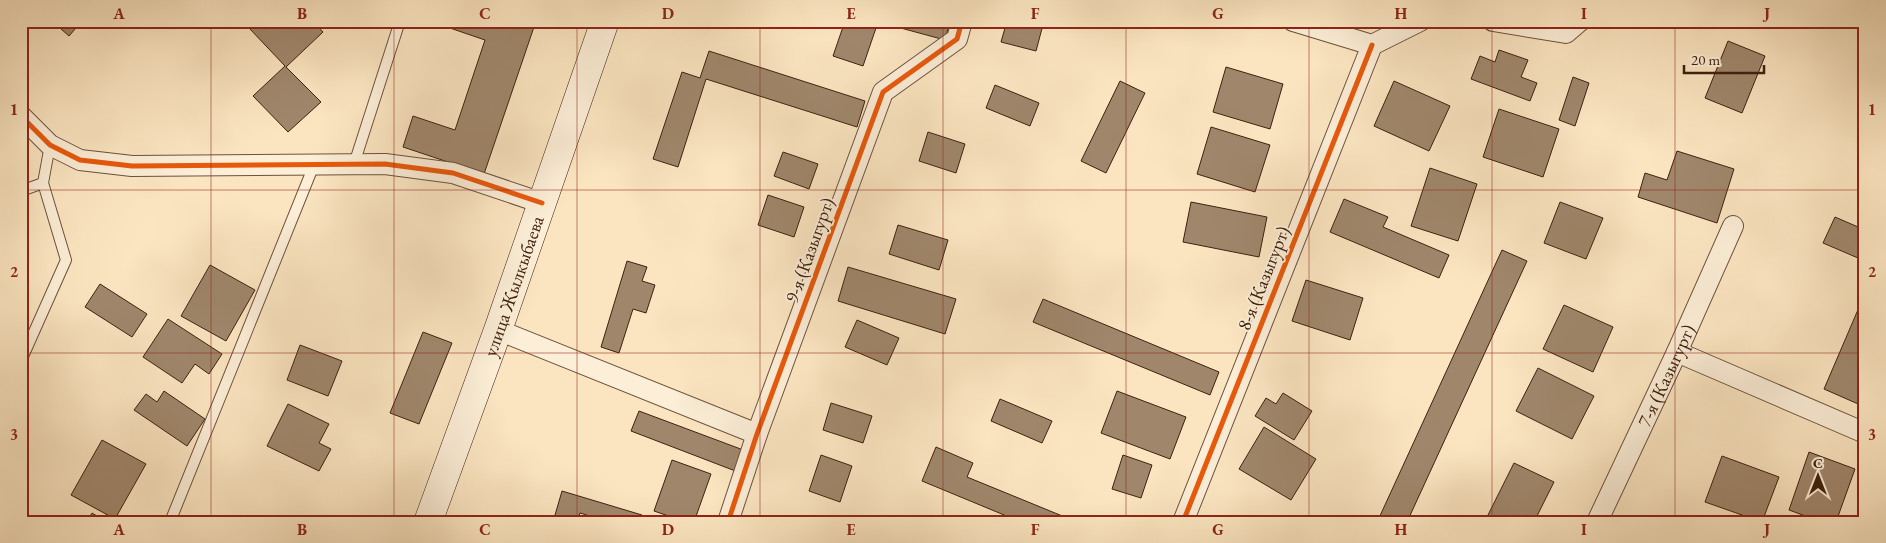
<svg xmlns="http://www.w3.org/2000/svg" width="1886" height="543" font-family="'EB Garamond',serif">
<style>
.building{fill:#a0876c;stroke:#3e210f}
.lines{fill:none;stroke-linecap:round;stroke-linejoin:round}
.service-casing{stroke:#6d523c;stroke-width:12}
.minor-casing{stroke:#6d523c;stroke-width:22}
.secondary-casing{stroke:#3e210f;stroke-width:29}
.service{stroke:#fceed7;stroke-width:10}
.minor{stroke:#fceed7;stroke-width:20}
.secondary{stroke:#fceed7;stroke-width:28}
.cycleway-casing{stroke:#fceed7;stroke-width:8}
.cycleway{stroke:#e8590c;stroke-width:5}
.grid{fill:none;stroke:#8f2418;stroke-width:1;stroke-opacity:0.55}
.labels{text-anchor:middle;stroke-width:4;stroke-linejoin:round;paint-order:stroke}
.street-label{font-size:19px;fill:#3e210f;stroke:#fceed7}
.neatline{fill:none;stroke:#8f2418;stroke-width:2}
.grid-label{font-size:16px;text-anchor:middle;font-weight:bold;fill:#8f2418}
</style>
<rect width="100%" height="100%" fill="#fbe5c1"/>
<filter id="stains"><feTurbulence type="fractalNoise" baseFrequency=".004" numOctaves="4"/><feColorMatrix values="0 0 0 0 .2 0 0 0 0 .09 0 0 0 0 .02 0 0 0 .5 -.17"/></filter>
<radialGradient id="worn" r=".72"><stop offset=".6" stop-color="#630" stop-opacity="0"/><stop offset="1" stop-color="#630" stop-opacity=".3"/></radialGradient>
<g class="building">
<path d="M52,21H82L69,36Z"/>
<path d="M257,21H313L323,32L286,67L321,102L288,132L253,96L285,66L249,28Z"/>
<path d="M449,21H536L484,174L403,147L413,116L455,130L485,40L447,27Z"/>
<path d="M845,21H865L877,25L863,66L833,56Z"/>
<path d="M887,21H950L945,40L886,24Z"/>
<path d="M1007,21H1044L1036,51L1001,42Z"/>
<path d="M1728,41L1765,56L1742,113L1705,98Z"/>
<path d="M1499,50L1528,60L1521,77L1537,83L1530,101L1471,79L1480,56L1495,62Z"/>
<path d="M709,51L865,101L857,127L706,79L678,167L653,159L682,72L700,78Z"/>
<path d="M1226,67L1283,84L1270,129L1213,112Z"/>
<path d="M1573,77L1589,83L1575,126L1559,120Z"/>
<path d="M1120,81L1145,93L1106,173L1081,161Z"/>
<path d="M1394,81L1450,106L1429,151L1374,126Z"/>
<path d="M995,85L1039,103L1030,126L986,108Z"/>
<path d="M1499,109L1559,129L1543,177L1483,157Z"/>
<path d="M1211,127L1270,145L1255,192L1197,174Z"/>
<path d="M928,132L965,144L956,173L919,161Z"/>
<path d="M1677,151L1734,169L1717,223L1638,197L1645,173L1667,180Z"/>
<path d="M783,152L818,164L809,189L774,176Z"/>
<path d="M1430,168L1477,184L1458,241L1411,226Z"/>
<path d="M768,195L804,207L794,237L758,225Z"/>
<path d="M1344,199L1388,217L1383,227L1449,255L1439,278L1330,232Z"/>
<path d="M1191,202L1267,217L1259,257L1183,242Z"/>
<path d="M1560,202L1603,218L1586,259L1544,243Z"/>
<path d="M1835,217L1865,230V261L1823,243Z"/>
<path d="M898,225L948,240L939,270L889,254Z"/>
<path d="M1502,250L1527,261L1407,522H1387L1379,518Z"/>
<path d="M627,261L647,267L642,281L655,285L646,313L633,309L619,353L601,347Z"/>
<path d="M210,265L255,290L226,341L181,316Z"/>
<path d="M848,267L956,299L945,334L838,301Z"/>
<path d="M1306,280L1363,298L1350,340L1292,321Z"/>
<path d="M100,284L147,314L132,337L85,307Z"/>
<path d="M1863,298L1865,299V407L1824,389Z"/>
<path d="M1043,299L1219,372L1210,395L1033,322Z"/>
<path d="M1564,305L1613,327L1593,372L1543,349Z"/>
<path d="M168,319L222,354L209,374L195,364L182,383L143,357Z"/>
<path d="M857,320L899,338L887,365L845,347Z"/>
<path d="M423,332L452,343L419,424L390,413Z"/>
<path d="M300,345L342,361L328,396L287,380Z"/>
<path d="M1538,368L1594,396L1572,439L1516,411Z"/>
<path d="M164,391L205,419L187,446L134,410L146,394L157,402Z"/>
<path d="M1117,391L1186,417L1170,459L1101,433Z"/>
<path d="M1283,393L1312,411L1294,440L1255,416L1266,398L1276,404Z"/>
<path d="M1000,399L1052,421L1042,443L991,421Z"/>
<path d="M831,403L872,416L863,443L823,430Z"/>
<path d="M288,404L329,424L319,443L331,449L319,471L267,446Z"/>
<path d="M639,411L746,451L738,472L631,431Z"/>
<path d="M1264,427L1316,459L1291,500L1239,469Z"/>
<path d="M102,440L146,464L115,519L71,495Z"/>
<path d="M936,447L973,463L967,477L1077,522H1021L922,481Z"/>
<path d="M1809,452L1855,469L1836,522H1822L1789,510Z"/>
<path d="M821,455L852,466L840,502L809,491Z"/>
<path d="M1123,455L1152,465L1141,498L1112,489Z"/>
<path d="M1722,456L1779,477L1762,522L1705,502Z"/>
<path d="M672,460L711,474L694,522H686L654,511Z"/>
<path d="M1514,463L1554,482L1534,522H1502L1488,515Z"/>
<path d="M562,491L642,515L639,522H609L580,513L577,522H553Z"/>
<path d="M92,513L107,522H87Z"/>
</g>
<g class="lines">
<g class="service-casing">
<g id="service">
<path d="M354,164L400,21"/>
<path d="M21,191L43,183"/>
<path d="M21,361L66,260L43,183L50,145"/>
<path d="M170,522L314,165"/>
</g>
</g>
<g class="minor-casing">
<g id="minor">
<path d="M1293,21L1372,45L1420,21"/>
<path d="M1493,21L1566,33L1580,21"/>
<path d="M21,116L50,145L80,160L132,166L385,164L453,173L542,203"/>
<path d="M498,330L757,434"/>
<path d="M1677,352L1865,433"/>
<path d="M728,522L757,434L883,92L957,39L962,21"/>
<path d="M1183,522L1372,45"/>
<path id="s1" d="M1597,522L1677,352L1733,226"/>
</g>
</g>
<g class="secondary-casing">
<g id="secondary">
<path id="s2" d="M428,522L498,330L605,21"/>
</g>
</g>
<use href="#service" class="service"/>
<use href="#minor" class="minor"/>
<use href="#secondary" class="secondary"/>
<g class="cycleway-casing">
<g id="cycleway">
<path d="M21,116L50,145L80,160L132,166L385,164L453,173L542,203"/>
<path d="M728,522L757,434L883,92L957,39L962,21"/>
<path d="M1183,522L1372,45"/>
</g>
</g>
<use href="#cycleway" class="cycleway"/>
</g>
<path class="grid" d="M211,21V522M394,21V522M577,21V522M760,21V522M943,21V522M1126,21V522M1309,21V522M1492,21V522M1675,21V522M21,190H1865M21,353H1865"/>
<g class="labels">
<g class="street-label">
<text transform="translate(809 250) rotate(-70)" y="7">9-я (Казыгурт)</text>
<text transform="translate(1263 278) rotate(-68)" y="7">8-я (Казыгурт)</text>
<text dy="7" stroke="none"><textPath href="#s2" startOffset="251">улица Жылкыбаева</textPath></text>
<text dy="7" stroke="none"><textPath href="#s1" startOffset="162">7-я (Казыгурт)</textPath></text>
</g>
</g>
<rect width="1886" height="543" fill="none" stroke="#fbe5c1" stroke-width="55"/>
<g transform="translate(1818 476)" stroke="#fceed7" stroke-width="4" paint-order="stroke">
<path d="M0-4L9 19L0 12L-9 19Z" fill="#3e210f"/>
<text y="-8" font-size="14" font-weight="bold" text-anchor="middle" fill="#3e210f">С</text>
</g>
<path d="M1684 65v8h80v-8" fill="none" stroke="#3e210f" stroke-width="2.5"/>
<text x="1691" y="65" font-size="15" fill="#3e210f" stroke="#fceed7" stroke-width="4" paint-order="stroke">20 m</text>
<rect x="28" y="28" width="1830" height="488" class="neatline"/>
<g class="grid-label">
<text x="119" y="19">A</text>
<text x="302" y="19">B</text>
<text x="485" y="19">C</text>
<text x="668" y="19">D</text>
<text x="851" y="19">E</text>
<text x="1035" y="19">F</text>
<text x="1218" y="19">G</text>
<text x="1401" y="19">H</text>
<text x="1584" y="19">I</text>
<text x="1767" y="19">J</text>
<text x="14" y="115">1</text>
<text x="1872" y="115">1</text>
<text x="14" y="277">2</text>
<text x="1872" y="277">2</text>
<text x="14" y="440">3</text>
<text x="1872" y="440">3</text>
<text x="119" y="535">A</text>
<text x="302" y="535">B</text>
<text x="485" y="535">C</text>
<text x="668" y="535">D</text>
<text x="851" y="535">E</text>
<text x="1035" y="535">F</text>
<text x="1218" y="535">G</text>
<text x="1401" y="535">H</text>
<text x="1584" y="535">I</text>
<text x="1767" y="535">J</text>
</g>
<rect width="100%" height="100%" filter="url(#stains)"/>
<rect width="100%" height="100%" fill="url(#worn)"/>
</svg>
